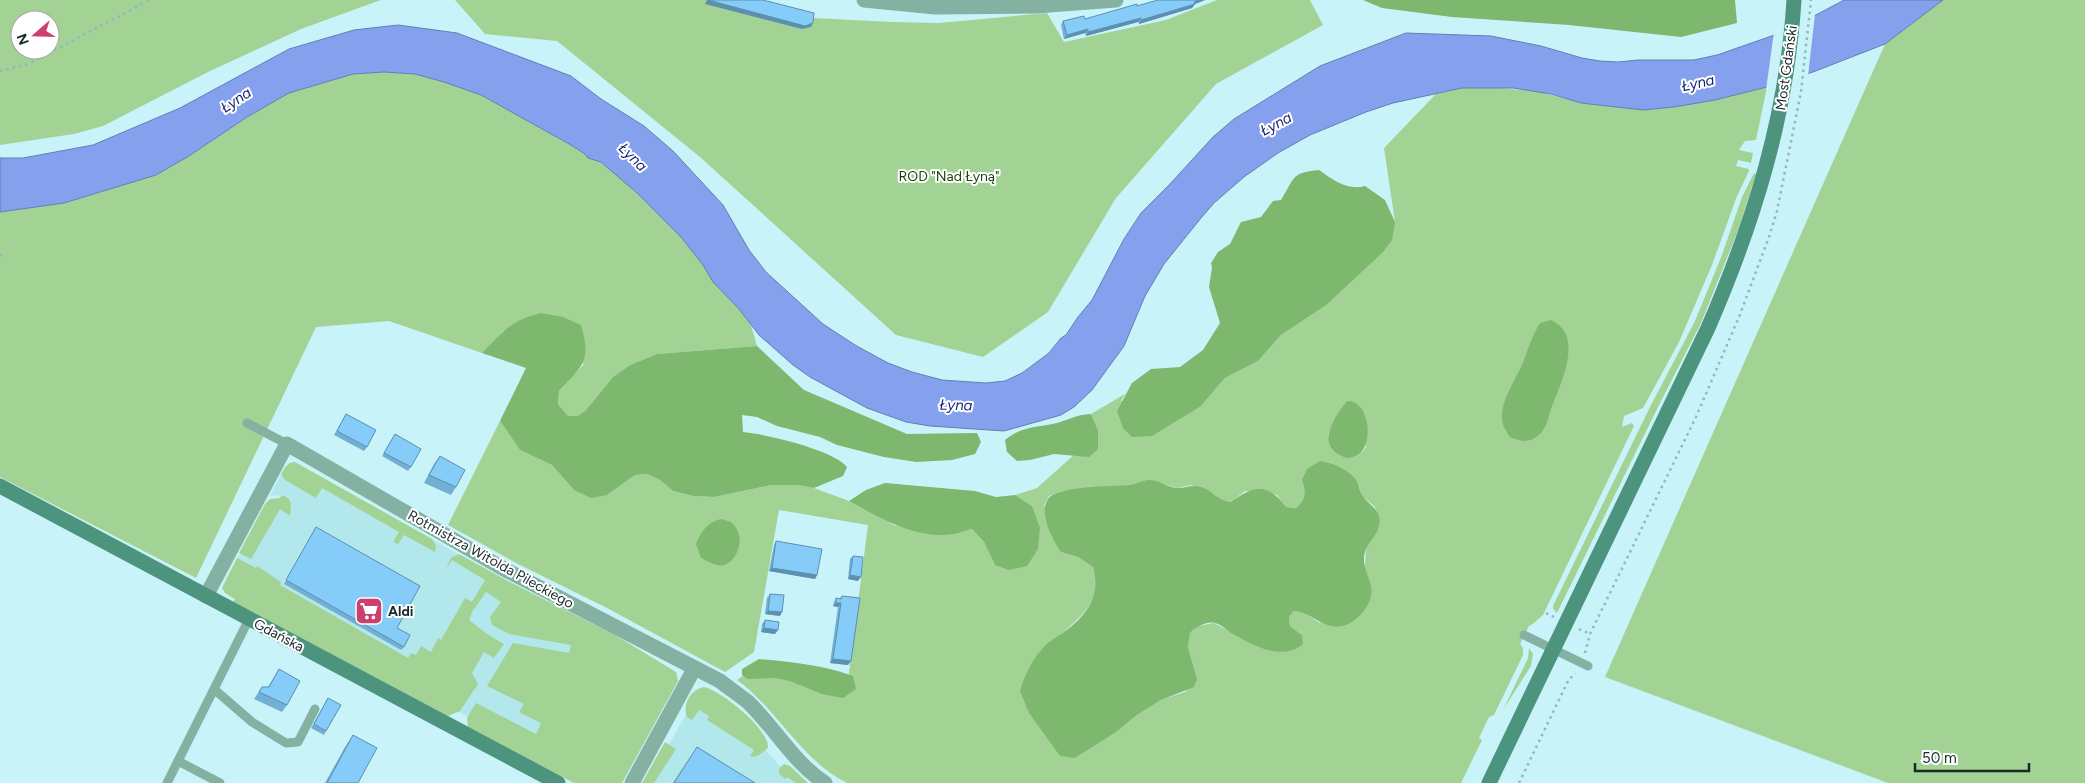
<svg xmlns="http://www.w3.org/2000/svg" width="2085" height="783" font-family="Figtree,sans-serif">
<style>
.built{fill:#b2e7ec}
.green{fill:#a2d395;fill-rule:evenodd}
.forest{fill:#7eb76e}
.water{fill:#85a1ee;stroke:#657db4}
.pier{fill:#c8f4f9}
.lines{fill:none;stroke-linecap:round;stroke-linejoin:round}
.path{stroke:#93b7bb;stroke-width:2.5;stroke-dasharray:2.5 4;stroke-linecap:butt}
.lane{stroke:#84b1a1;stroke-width:9}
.street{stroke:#84b1a1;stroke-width:15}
.secondary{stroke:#4c947e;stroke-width:15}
.wall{fill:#72afd5}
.shaded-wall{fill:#5d8fae}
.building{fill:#85ccf8;stroke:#5d8fae}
.labels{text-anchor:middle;stroke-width:4;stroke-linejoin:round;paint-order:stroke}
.street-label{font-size:14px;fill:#192a2c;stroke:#fff}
.park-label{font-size:14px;fill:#193f0d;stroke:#fff}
.poi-label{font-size:14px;font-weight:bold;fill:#192a2c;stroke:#fff;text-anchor:start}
.water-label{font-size:15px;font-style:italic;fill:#121e76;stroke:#fff}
</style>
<rect width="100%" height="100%" fill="#c8f4f9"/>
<g class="built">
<path d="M281,474L291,477L306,476L432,539L645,665L587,783L233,586L237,558L282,495L270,496Z"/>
<path d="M693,702L730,711L789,776L799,783H647Z"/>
</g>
<g class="green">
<path d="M0,0H381L301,29L208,72L103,126L74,134L0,145ZM20,20H50V50H20Z"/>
<path d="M455,0H736L775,16L891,22L939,23L1047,13L1064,42L1166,20L1217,0H1310L1323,25L1216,84L1116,198L1048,312L983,357L896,335L700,157L557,41L485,34Z"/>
<path d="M1943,0H2085V783H1888L1605,677L1885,44Z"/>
<path d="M384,72L415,74L444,82L481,95L601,162L620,177L681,237L703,265L713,282L739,309L751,325L757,346L657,354L630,365L613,377L586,410L578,416H568L558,404L559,391L584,364L504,331L482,353L389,321L316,327L196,578L0,477V212L64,203L156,175L189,156L247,117L289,93L353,74Z"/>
<path d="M1486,87L1536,91L1581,103L1643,110L1674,107L1715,100L1767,87L1756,140L1745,141L1739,150L1753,153L1751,163L1738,160L1736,166L1749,169V171L1737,196L1712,265L1679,342L1643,408L1624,416L1622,427L1632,423L1634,426L1543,615L1534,623L1529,626L1520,644L1523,648V655L1494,715L1489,717L1479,738L1482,740L1461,783H847C801,760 778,710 737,680L758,665L848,680L868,525L779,510L754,652L725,672L607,608L518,564L448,525L500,421L520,450L552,465L574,490L607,495L635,475L647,474L660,480L673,491L693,496L714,497L771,485H798L814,488L849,501L894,525L946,535L972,529L984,542L995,565L1032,506L1015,495L1037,488L1075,454L1089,457L1098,430L1091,414L1125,394L1121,401L1201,406L1225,378L1258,361L1281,335L1325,306L1395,222L1384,148L1436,94L1462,88ZM1347,401L1366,447L1360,454L1354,457L1328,435L1334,421ZM1150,480L1177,488L1191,485L1213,494L1220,500L1231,502L1245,491L1277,495L1286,507L1296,508C1306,499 1306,493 1302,480L1357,481L1362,496L1375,507L1379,527L1366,547L1365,566L1320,623L1302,612L1294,611L1289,617L1290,626L1302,635L1272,651L1249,642L1214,623L1198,626L1190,633L1188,647L1197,679L1185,692L1161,700L1137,715L1115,733L1075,758L1065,631C1087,611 1101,599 1093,567L1078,557L1061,552L1044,505L1049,496L1061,491L1132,485Z"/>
<path d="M1754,173L1756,174L1739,228L1701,323L1657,409L1557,613L1553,609V606L1650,407L1695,321L1722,255L1742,197Z"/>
<path d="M295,462L432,539L436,546L435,552L404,535L398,544L393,542L399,532L322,488L316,498L285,480L281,474C285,468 287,462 295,462Z"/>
<path d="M282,495L288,498L291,503L290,516L280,509L251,559L239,553L265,504L270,499L280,498Z"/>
<path d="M459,554L508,581L615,635L676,672L678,681L622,783H574L468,727L467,718L476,703L536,734L541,723L519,712L524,704L487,686L513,643L569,653L571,645L509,634L492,625L490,617L501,602L486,592L472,612L469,620L487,634L504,644L494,658L484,652L472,673L478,684L460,711L448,716L233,602L235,599L225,593L222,588L237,558L256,568L257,566L281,582L280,585L408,658L411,653L416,655L421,646L431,652L438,638L441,640L465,598L472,602L485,580L452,560L446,569L451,558Z"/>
<path d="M1529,648L1533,654L1531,666L1503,710L1528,658Z"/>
<path d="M704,687C722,691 770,730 768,748C762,752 757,759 750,756L754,750L707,720L709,716L699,710L692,720L687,717C682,704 691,689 704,687Z"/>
<path d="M665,742L676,749L654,783H642Z"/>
<path d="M784,764L790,766L808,783H796L787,777L785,779L779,773V769Z"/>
</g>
<g class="forest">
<path d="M1363,0H1735L1737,23L1681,37L1569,25L1452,17L1382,8Z"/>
<path d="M1319,170C1333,180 1348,191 1365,186L1385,200L1395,222L1392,240L1383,252L1325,306L1281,335L1258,361L1225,378L1201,406L1152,436L1132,437L1123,428L1117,411L1132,383L1151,369L1180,367L1203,350L1220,323L1209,287L1212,268L1211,263L1218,252L1230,244L1241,222L1261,217L1273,201L1281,200C1295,178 1290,173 1319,170Z"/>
<path d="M541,313L563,317L581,325C592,362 582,366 559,391L558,404L568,416H578L586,410L613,377L630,365L657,354L757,346L804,390L907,434L977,433L981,442L975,454L952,460L916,462L884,457L837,445L820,437L777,426L757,417L742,415L743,432C766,434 834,450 847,467L843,476L814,488L798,485H771L714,497L693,496L673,491L660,480L647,474L635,475L607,495L591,498L574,490L552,465L520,450L500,421L526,368L482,353C503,332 511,320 541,313Z"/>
<path d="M1551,320C1584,335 1562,380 1553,404C1547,418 1548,431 1533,439C1526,442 1522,441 1515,439C1510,438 1509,436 1507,432C1492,413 1514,383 1522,365C1528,350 1532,336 1540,323Z"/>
<path d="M1347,401C1372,400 1375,453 1353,457C1348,459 1343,457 1338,454C1317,442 1336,415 1347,401Z"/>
<path d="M1091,414L1098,430V449L1089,457L1054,454L1030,460L1017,461L1007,452L1005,440C1024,425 1037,428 1057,423C1071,419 1075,415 1091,414Z"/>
<path d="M1320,461C1333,463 1348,469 1356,480C1359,484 1359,490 1362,495C1368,505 1383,510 1379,526C1376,539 1364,543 1364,560C1364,569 1369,577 1371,586C1374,600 1363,616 1350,623C1328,635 1314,613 1294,611L1289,617L1290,626L1302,635L1303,644C1281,662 1253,645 1231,633C1227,630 1220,624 1215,623C1206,621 1196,627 1190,633L1188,647L1197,679L1194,687L1161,700L1137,715L1115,733L1075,758L1060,756L1029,713L1020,691C1025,675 1032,659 1044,647C1049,641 1057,637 1063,633C1087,615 1101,597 1093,567L1078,557L1061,552C1053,540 1038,513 1048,499C1057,485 1113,487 1130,485C1136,484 1142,481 1148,480C1158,479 1168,488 1178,488C1186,488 1192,484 1201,487C1214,491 1214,499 1231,502C1254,485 1268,483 1286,507L1296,508C1306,499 1306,493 1302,480L1307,469Z"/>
<path d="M885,483L975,491L996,497L1015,495L1032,506L1040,528L1038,549L1027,566L1009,570L995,565L984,542L972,529C964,531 954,535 945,535C910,536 880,518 849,501L866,490Z"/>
<path d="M721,519L731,522C734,525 737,528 738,532C743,543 736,562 724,565C716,567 708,561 701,558L696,544C701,532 707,522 721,519Z"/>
<path d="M759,659C791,662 823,665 853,676L856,689L843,698L822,694L790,681L775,678L748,679L742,675V669Z"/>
</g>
<path class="water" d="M1844,0H1943L1885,44L1813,72L1767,87L1715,100L1674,107L1643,110L1581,103L1551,94L1513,88H1462L1393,103L1366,112L1310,135L1278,153L1244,177L1214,203L1201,218L1164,264L1145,296L1124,346L1092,390L1074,407L1061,415L1004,431L930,426L906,422L867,408L810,377L793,365L759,335L739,309L713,282L703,265L681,237L637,193L601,162L588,158L585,154L571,145L481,95L444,82L415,74L384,72L353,74L289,93L247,117L189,156L156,175L64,203L0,212V158H23L93,145L180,108L289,49L354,30L398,25L457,33L571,76L601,99L644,126L673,151L723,205L749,250L766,272L823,324L855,345L888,363L912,372L942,380L986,383L1005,381L1022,373L1049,353L1061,338L1066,335L1078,317L1092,300L1124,239L1141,213L1170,184L1213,137L1234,119L1320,66L1406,33L1491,36L1541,46L1582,58L1600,61L1618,62L1638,60H1694L1717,55L1786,31Z"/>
<path class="pier" d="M1815,14L1808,76L1766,90L1774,32Z"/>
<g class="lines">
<g class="path">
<path d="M0,71L28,64L150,0"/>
<path d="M0,255H4"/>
<path d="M1546,613L1554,617"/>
<path d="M1579,629L1590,634"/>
<path d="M1585,653L1590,634L1696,417L1739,317L1769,237L1777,211L1801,92L1811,0"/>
<path d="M1519,783L1569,679L1576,674"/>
</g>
<g class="lane">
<path d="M247,423L287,444"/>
<path d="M1524,635L1588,666"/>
<path d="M215,690L252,722L286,743L298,742L315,709"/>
<path d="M178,761L220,783"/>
<path d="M167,783L249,619"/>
</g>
<g class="street">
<path d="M864,0L935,7L1036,6L1116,0"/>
<path d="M206,596L287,444L504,569L720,681C729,688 739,695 748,702C775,728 793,762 825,783"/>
<path d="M632,783L694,669"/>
</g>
<g class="secondary">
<path d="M0,486L558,783"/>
<path d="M1489,783L1708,328C1754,222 1787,115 1794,0"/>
</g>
</g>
<g class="wall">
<path d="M1158,0H1205L1195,4L1192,8L1139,24L1138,22L1086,36L1085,33L1064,39L1061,25L1063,21L1085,19L1137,6Z"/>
<path d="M346,414L367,447L364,451L334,435Z"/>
<path d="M395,434L411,467L408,471L382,456Z"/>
<path d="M440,456L456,487L451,495L424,483L434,464Z"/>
<path d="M316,527L397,628L404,647L401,650L284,584Z"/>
<path d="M776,541L817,575L815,579L769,571L774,545Z"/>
<path d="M853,556L858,581L848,579L850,559Z"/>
<path d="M770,594L780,616L765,614L767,598Z"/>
<path d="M842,596L851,661L848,665L830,663L838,607L833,606L834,602L836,598L839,599Z"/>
<path d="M765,620L775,634L761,632L762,624Z"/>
<path d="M279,669L287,705L282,712L254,699L262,687H268Z"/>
<path d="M328,698L326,731L324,735L311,728Z"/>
<path d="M353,735L358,783H325L345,747Z"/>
<path d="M697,747L755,783H673Z"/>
</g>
<g class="shaded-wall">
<path d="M707,0L813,23L811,27L802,29L705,4Z"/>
<path d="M1199,0H1205L1195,4L1192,8L1139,24L1141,20Z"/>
<path d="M1141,18L1138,22L1086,36L1088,32Z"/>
<path d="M1088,29L1085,33L1064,39L1067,35Z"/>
<path d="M772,568L817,575L815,579L769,571Z"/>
<path d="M850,575L861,577L858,581L848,579Z"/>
<path d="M836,603H841L838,607L833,606Z"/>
<path d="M768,611L782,612L780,616L765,614Z"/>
<path d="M764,628L778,630L775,634L761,632Z"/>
<path d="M833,659L851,661L848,665L830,663Z"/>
</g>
<g class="building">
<path d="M708,0H763L814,13L813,23L805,26Z"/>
<path d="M1158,0H1199L1194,2L1195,4L1141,20V18L1088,32V29L1067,35L1063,21L1084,16L1085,19L1137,4V6Z"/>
<path d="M346,414L376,430L367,447L337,431Z"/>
<path d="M395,434L421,449L411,467L384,453Z"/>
<path d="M440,456L465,470L456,487L429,475Z"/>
<path d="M316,527L420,586L397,628L410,635L404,647L286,580Z"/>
<path d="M776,541L822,549L817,575L772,568Z"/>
<path d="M853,556L863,557L861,577L850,575Z"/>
<path d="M770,594L784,595L782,612L768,611Z"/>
<path d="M842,596L860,598L851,661L833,659L841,603H836V598L841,599Z"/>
<path d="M765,620L779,622L778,630L764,628Z"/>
<path d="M279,669L300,681L287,705L259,692L262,687H269Z"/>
<path d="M328,698L341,705L326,731L314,724Z"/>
<path d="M353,735L377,748L358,783H327Z"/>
<path d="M697,747L755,783H674Z"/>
</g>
<defs>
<g id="supermarket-square" transform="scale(1.4375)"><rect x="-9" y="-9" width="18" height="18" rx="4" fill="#cd3f6c" stroke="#fff"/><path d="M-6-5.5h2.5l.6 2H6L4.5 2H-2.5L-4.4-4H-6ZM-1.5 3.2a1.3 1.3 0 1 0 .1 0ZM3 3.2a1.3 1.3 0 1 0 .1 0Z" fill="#fff"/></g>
</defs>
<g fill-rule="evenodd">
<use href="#supermarket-square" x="369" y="611"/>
</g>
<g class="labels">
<g class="street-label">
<text transform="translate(1786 68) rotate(-82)" y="5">Most Gdański</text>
<text transform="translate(491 559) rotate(29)" y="5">Rotmistrza Witolda Pileckiego</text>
<text transform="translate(279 635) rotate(28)" y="5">Gdańska</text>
</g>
<g class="park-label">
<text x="949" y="181">ROD "Nad Łyną"</text>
</g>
<g class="poi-label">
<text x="388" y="616">Aldi</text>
</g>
<g class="water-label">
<text transform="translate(1698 83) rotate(-13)" y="5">Łyna</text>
<text transform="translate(236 100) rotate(-33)" y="5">Łyna</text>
<text transform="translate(1276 124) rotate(-28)" y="5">Łyna</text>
<text transform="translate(633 157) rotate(45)" y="5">Łyna</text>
<text transform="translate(956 405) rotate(1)" y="5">Łyna</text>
</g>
</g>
<g transform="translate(35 35) rotate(250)"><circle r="24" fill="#ffffff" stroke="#a3aaab"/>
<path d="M0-4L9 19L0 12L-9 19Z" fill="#cd3f6c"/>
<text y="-8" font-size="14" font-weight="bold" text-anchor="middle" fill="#192a2c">N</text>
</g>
<path d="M1915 763v8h114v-8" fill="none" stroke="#192a2c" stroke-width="2.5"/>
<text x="1922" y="763" font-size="15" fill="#192a2c" stroke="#ffffff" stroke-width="4" paint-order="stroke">50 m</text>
</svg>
